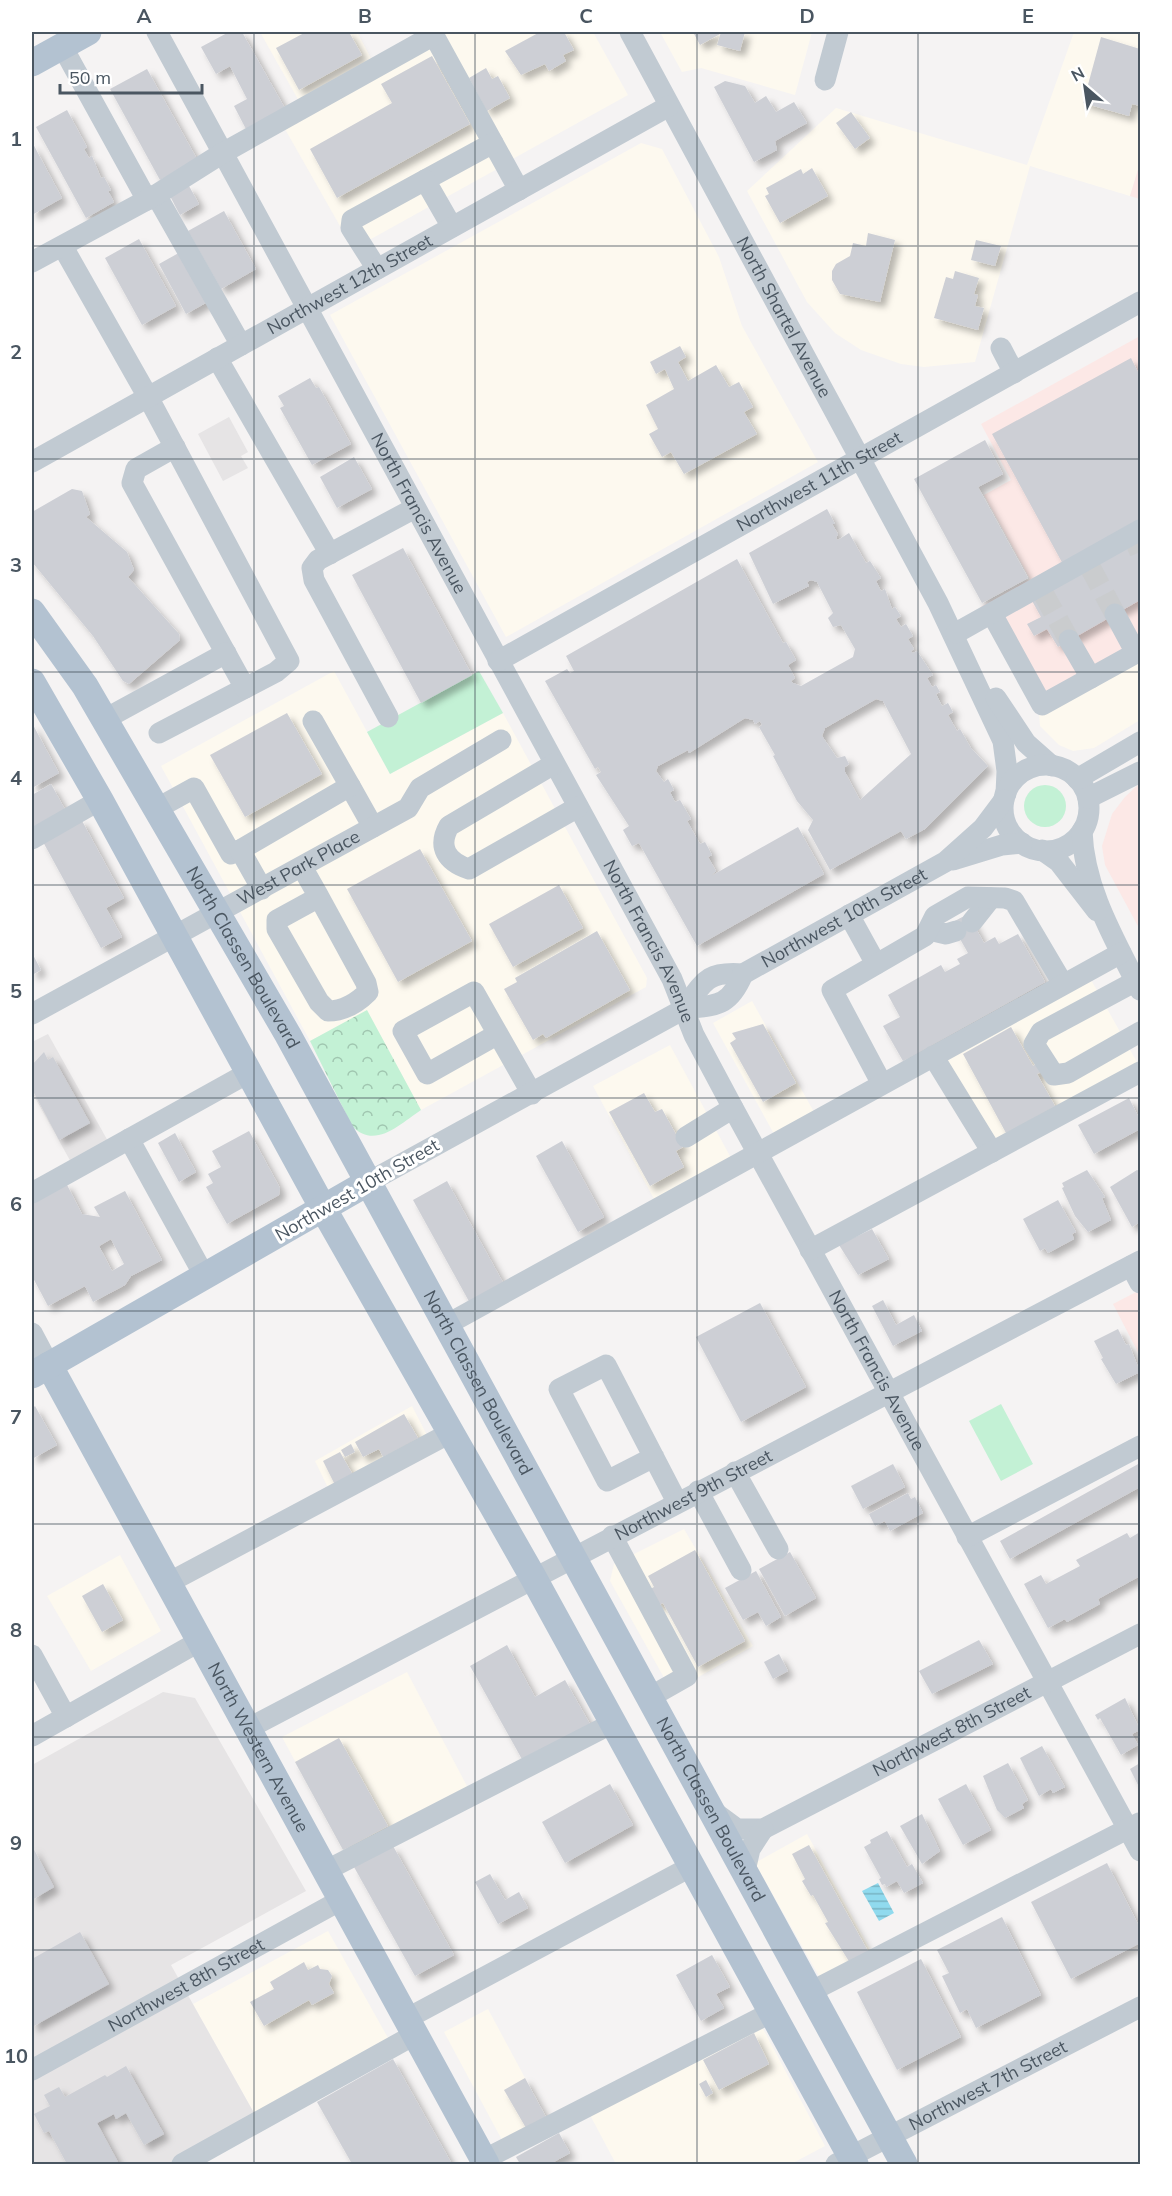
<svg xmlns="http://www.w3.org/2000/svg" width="1172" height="2196" font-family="Mulish,sans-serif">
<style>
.commercial{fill:#fdf9ef}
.education{fill:#e6e4e5}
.medical{fill:#fce8e6}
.grass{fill:#c3f1d5}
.forest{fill:url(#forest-crowns)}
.water{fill:url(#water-rules)}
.building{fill:#cdcfd5;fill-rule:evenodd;filter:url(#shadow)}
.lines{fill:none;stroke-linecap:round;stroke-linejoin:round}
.minor-tunnel{stroke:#caccce;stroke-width:21;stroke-dasharray:21 10;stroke-linecap:butt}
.minor{stroke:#c1cad2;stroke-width:21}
.major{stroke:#b3c2d1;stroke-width:27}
.grid{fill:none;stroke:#4a5661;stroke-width:1.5;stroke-opacity:0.55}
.labels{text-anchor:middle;stroke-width:6;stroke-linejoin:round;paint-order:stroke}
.street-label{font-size:18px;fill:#4a5661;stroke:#fff}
.neatline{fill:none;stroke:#4a5661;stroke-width:2}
.grid-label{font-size:20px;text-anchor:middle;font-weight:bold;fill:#4a5661}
</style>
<defs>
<pattern id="forest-crowns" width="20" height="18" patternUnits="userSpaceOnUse" patternTransform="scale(1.5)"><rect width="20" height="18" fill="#c3f1d5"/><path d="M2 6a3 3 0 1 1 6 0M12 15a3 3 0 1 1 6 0" fill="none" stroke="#a0c6b0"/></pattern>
<pattern id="water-rules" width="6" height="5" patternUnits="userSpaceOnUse" patternTransform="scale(1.5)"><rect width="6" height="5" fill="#90daee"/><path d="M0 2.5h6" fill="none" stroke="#78b4c4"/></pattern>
<filter id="shadow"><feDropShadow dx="5.5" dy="5.5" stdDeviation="3" flood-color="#0004"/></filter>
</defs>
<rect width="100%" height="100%" fill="#f5f3f3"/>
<g class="commercial">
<path d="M260,32H357L373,62L300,103Z"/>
<path d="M437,32H593L628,95L509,161Z"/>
<path d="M660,32H812L795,95L701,68L682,72Z"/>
<path d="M1074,32H1140V163L1130,196L1030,166L975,362L924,367L901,364L861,350L835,333L807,302L747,191L836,108L1027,165Z"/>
<path d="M430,41L499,168L353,249L281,122Z"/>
<path d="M641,143L662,149L719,257L742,326L818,462L506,637L330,315Z"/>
<path d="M1140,658V720L1094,748L1073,751L1059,745L1040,726L1039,714Z"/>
<path d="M334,671L390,774L503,713L647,978L646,987L421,1110L367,1011L310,1041L161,766Z"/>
<path d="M1090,978L1139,1066L993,1142L947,1059Z"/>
<path d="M752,1001L814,1112L774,1134L713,1023Z"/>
<path d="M670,1045L731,1158L654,1199L593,1086Z"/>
<path d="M412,1406L428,1437L329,1490L315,1461Z"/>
<path d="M684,1529L753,1646L672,1692L610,1581L614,1564Z"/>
<path d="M120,1555L161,1631L91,1671L47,1596Z"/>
<path d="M407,1672L468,1788L343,1850L282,1737Z"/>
<path d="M807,1834L871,1951L820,1978L755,1863Z"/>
<path d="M328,1931L392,2045L258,2120L193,2004Z"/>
<path d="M488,2009L546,2117L502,2140L444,2032Z"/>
<path d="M761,2025L825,2146L791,2164H616L590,2115Z"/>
</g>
<g class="education">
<path d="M229,417L248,452L241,456L248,468L223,481L198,434Z"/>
<path d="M48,1034L109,1143L72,1164L32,1092V1042Z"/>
<path d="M163,1692L195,1698L306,1891L171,1965L258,2120L176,2164H32V1765Z"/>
</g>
<g class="medical">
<path d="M1140,163V199L1130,196Z"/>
<path d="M1140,336V658L1039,714L980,607L1030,579L984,495L1011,480L981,424Z"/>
<path d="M1140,783V930L1105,865L1102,846L1112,814L1125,797Z"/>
<path d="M1140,1290V1356L1113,1304Z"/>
</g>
<g class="grass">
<path d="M479,671L503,713L390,774L367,732Z"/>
<circle cx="1045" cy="806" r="21"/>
<path d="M1001,1404L1033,1464L1001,1481L969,1421Z"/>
</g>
<path class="forest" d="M367,1010L421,1110C400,1124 375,1150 352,1126L310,1041Z"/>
<path class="water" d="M878,1883L894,1913L879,1921L862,1891Z"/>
<g class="building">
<path d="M229,32H242L286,110L247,131L234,106L247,99L230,66L216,74L201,47Z"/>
<path d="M306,32H349L362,55L299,90L276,48Z"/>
<path d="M540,32H564L574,50L563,55L566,61L549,71L545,64L521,75L505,51Z"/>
<path d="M693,32H718L720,34L700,45Z"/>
<path d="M721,32H745L740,51L717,45Z"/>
<path d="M1101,37L1140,49V106L1132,104L1129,116L1083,103Z"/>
<path d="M432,56L470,124L337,198L310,149L392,103L381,84Z"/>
<path d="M486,68L492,79L498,76L510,98L487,111L469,78Z"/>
<path d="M147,69L197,159L160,180L110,89Z"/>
<path d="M725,81L745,86L755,103L766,96L776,112L794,102L807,123L775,141L777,150L754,162L714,87Z"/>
<path d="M67,110L87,147L84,149L89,158L92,156L101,178L104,177L111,190L108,191L114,202L86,218L36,127Z"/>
<path d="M851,112L870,138L855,149L836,123Z"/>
<path d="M32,142L62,198L32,215Z"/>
<path d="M812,168L828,196L780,223L765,196L769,194L766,188L801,169L803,174Z"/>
<path d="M189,186L199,204L180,215L170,196Z"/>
<path d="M224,211L256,269L221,289L188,231Z"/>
<path d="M868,233L895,240L880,302L840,294L832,280V271L836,264L850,256L853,243L866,246Z"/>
<path d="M139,239L176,306L142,325L105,258Z"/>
<path d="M976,240L1001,246L995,266L971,260Z"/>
<path d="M184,250L211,300L186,314L159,264Z"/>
<path d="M955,271L979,278L974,294L978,295L975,306L984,308L978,330L934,318L946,277L953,279Z"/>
<path d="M680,346L686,357L678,362L688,381L716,365L729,387L739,382L753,407L744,412L757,434L684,474L671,452L662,457L649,434L658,429L646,405L674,389L665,369L656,374L650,362Z"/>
<path d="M1131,358L1140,376V524L1064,566L992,434Z"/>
<path d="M310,378L316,388L319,387L351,444L312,465L280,408L284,406L278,396Z"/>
<path d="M985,440L1003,474L978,487L1028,578L982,603L914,479Z"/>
<path d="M354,457L372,489L337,508L320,477Z"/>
<path d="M72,489L82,491L90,514L86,517L127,552L134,570L128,577L179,634L180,640L129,684L123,681L93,636L32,562V512Z"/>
<path d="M827,509L835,524H832L838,534L836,538L838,540L849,533L866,563L870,561L881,578L876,581L881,591L885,589L892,609L895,607L901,616L896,619L901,627L906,624L913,636L908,639L914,649L911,651L913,653L917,651L933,675L927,678L932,687L936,685L940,692L936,694L942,706L948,703L953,712L948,715L957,731L960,729L971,748L988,766L925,829L906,839L901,831L830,870L808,830L813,820L797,801L773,756L775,755L759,727L762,725L760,721L755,724L753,720L745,718L689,753L688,750L658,766L656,771L664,782L668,779L674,790L670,792L675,802L680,800L691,819L687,821L700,844L705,842L712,855L708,857L716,871L711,876L798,827L824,874L697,946L639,843L632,846L623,830L629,826L596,775L601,772L598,767L595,769L545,681L567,669L570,673L574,671L566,656L737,559L783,643L786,642L796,660L788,665L795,678L791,681L793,683L801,686L853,657L855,649L841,625L833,627L828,618L833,613L817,582L811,580L807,582L809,586L773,604L749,553ZM876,699L883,701L911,754L860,800L845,772V767L849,764L845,756L837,758L822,736L825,728Z"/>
<path d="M1140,538V600L1058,647L1047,629L1034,636L1027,624L1041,617L1031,599Z"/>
<path d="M403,548L472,675L421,703L352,575Z"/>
<path d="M287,713L322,774L245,817L210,755Z"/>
<path d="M32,723L59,773L32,788Z"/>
<path d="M51,784L67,813L32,827V795Z"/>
<path d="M81,819L124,898L106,908L122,937L101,948L42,840Z"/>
<path d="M420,849L472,941L398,982L347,889Z"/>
<path d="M559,885L583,928L513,967L489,924Z"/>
<path d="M968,914L984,943L995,937L999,944L1018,934L1045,982L903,1061L883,1026L900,1017L888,995L941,965L945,972L960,964L957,959L968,953L951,923Z"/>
<path d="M597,931L630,990L546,1038L543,1034L533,1040L504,989L517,982L515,978Z"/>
<path d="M32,953L41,970L32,975Z"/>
<path d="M763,1024L796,1083L763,1102L730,1043L736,1039L732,1033Z"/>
<path d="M1011,1027L1033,1066L1039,1062L1044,1071L1037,1074L1055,1106L1006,1133L963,1054Z"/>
<path d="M44,1052L48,1060L53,1057L90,1123L59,1140L32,1089V1065Z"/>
<path d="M644,1093L655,1112L662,1109L683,1147L676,1151L684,1167L650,1186L609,1112Z"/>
<path d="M1129,1098L1140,1120V1129L1094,1154L1078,1125Z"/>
<path d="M249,1131L280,1188L279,1195L227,1224L206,1187L213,1183L208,1174L221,1167L212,1151Z"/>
<path d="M175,1133L196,1172L179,1182L158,1143Z"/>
<path d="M562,1141L604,1217L578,1232L536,1156Z"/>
<path d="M1087,1170L1105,1197L1102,1198L1111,1220L1088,1232L1075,1216L1062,1188L1064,1187L1062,1183Z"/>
<path d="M1137,1170L1140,1171V1222L1132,1227L1110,1187Z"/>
<path d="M447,1181L505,1286L471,1305L413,1200Z"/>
<path d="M66,1183L82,1214L100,1217L94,1207L125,1191L162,1260L131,1276L125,1285L93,1302L85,1286L48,1306L32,1276V1203ZM111,1239L124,1264L112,1271L99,1246Z"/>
<path d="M1058,1200L1076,1232L1072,1234L1074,1239L1048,1253L1045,1248L1040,1251L1023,1219Z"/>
<path d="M872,1229L889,1259L858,1275L839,1245Z"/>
<path d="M883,1300L896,1325L914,1315L922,1331L893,1346L872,1306Z"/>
<path d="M760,1303L806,1387L741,1422L696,1337Z"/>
<path d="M1118,1329L1126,1345L1129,1344L1140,1372L1116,1384L1101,1359L1103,1358L1094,1341Z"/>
<path d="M35,1406L57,1445L32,1459V1409Z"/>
<path d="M404,1414L418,1438L383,1457L379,1449L363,1457L355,1442Z"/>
<path d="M351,1444L355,1452L345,1457L341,1450Z"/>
<path d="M340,1452L353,1475L335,1485L323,1461Z"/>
<path d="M1140,1463V1487L1010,1559L1000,1541Z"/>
<path d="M893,1464L905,1487L863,1509L851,1486Z"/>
<path d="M908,1493L911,1499L915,1497L923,1513L890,1531L885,1521L875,1526L869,1514Z"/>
<path d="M1140,1532V1576L1098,1599L1100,1604L1067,1622L1065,1619L1048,1628L1024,1584L1041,1575L1046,1584L1080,1566L1076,1560L1127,1533L1130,1538Z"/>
<path d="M695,1550L745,1641L698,1667L663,1603L657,1606L648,1590L654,1587L648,1576Z"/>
<path d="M790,1552L816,1598L785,1616L759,1569Z"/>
<path d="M756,1571L781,1617L766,1626L758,1612L743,1620L725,1588Z"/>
<path d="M103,1584L123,1620L102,1632L82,1596Z"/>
<path d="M979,1640L993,1664L932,1694L919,1671Z"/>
<path d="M507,1645L535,1697L565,1680L590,1724L523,1761L470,1666Z"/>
<path d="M779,1654L788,1671L773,1679L764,1662Z"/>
<path d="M1125,1698L1140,1730L1132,1734L1138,1745L1121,1755L1100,1718L1098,1720L1095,1715Z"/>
<path d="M339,1738L388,1826L343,1850L295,1762Z"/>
<path d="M1042,1746L1065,1787L1053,1793L1051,1789L1039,1796L1020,1758Z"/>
<path d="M1008,1763L1028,1800L1022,1804L1024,1808L1005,1818L997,1810L983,1776Z"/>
<path d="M1140,1763V1789L1130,1769Z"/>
<path d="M610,1784L633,1825L565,1863L542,1822Z"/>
<path d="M966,1784L991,1830L963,1845L938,1799Z"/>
<path d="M922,1814L940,1851L922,1864L900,1826Z"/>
<path d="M887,1831L907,1867L912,1864L923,1883L904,1893L897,1881L886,1887L885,1884L882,1885L879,1879L881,1878L864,1847L871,1843L870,1840Z"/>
<path d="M809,1845L869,1953L850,1963L825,1923L828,1922L813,1895L811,1896L802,1881L805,1879L792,1854Z"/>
<path d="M32,1846L54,1887L32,1900Z"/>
<path d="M393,1846L454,1955L415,1976L354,1867Z"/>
<path d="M1107,1863L1140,1928V1943L1071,1979L1031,1902Z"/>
<path d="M490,1874L505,1900L519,1892L528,1908L498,1924L475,1882Z"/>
<path d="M1002,1917L1041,1995L976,2028L967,2009L960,2013L942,1976L949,1973L937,1950Z"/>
<path d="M80,1932L109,1984L32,2027V1959Z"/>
<path d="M712,1955L730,1987L716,1994L724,2008L701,2021L676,1975Z"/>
<path d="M921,1959L961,2037L897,2070L857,1992Z"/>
<path d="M304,1962L308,1970L318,1965L320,1969L328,1970L332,1976L329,1984L334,1993L312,2005L309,2000L264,2026L250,2002L274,1989L270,1982Z"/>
<path d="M754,2033L769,2064L719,2090L703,2060Z"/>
<path d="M393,2059L452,2164H352L317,2102Z"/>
<path d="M126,2066L164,2134L144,2145L126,2113L116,2119L114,2114L97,2123L119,2164H67L49,2131L44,2133L34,2114L50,2106L44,2095L59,2087L65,2097L105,2075L107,2077Z"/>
<path d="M525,2078L546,2117L526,2128L504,2090Z"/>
<path d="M706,2080L713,2093L706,2097L699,2084Z"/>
<path d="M559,2133L570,2153L550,2164H520L516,2157Z"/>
</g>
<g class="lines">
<g class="minor-tunnel">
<path d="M1135,541L1140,552"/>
<path d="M1090,567L1115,614"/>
<path d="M1043,593L1069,640"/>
</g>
<g class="minor">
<path id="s1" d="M157,32L672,979L694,1035L733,1108L1140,1851"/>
<path d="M432,32L519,190"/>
<path id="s2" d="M630,32L938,603L1003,741L1007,771L1006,794"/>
<path d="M62,46L147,200"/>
<path d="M825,80L838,32"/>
<path d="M156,195L241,345"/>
<path d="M452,227L425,180L493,143"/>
<path d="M63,247L148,397L289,661L276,672L159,733"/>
<path d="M32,262L156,195L221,154L434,35"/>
<path d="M377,269L351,228L352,220L425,180"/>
<path d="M1001,348L1014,373"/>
<path d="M217,358L330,554"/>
<path d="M175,447L136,469L132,483L245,688"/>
<path id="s3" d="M32,462L669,106"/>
<path d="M992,614L1042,705L1136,653L1115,614"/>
<path d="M956,633L1140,530"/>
<path d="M1069,640L1091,678"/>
<path id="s4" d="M498,661L1140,302"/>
<path d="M996,698L1026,743L1052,766"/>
<path d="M388,717L314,580L312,568L318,560L415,508"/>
<path d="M105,719L226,653"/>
<path d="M554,764L449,826C437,847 447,862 469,869L578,807"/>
<circle cx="1046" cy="808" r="43"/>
<path d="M1077,779L1140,742"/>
<path d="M350,786L373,827"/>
<path d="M1088,798L1140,772"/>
<path d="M156,809L194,788L231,854L240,850L350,786L313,721"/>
<path d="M1082,831C1084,889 1115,940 1140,990"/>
<path d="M32,839L100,800"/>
<path d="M240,850L262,889"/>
<path d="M1042,850L1059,862L1097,911"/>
<path d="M953,860L1002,845L1022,843"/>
<path d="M302,867L319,897L277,920V929L319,1002L328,1011C343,1011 357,1003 368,992L366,983L319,897"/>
<path d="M849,915L876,964"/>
<path d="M972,922L991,898"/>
<path d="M929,930L946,934L956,931"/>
<path d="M1136,981L1041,1032L1034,1044L1054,1075L1068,1073L1140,1032"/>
<path id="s5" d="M684,1009C704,981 707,971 743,974L945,862L983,828L1004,800"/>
<path id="s6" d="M32,1014L408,808L420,788L501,740"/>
<path d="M498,1034L427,1074L403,1031L474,992L532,1094"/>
<path d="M933,1056L992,1152"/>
<path d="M882,1084L832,990L925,936L935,916L968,897L1005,898L1014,901L1063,984"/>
<path d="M686,1137L733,1108"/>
<path d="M129,1139L205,1277"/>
<path d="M367,1183L684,1009C717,1005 729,1007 743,974"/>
<path d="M32,1193L248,1073"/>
<path d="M810,1250L1140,1072"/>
<path d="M1131,1266L1140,1283"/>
<path d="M446,1325L1121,953"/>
<path d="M32,1333L49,1365"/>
<path d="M654,1457L607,1481L559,1389L606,1365L677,1502"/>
<path d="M735,1472L778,1549"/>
<path d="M698,1491L741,1570"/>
<path d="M612,1536L687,1676L650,1697"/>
<path d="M967,1537L1140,1446"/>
<path d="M168,1583L450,1433"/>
<path d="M32,1655L66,1717"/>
<path id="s7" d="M247,1729L1140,1261"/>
<path d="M32,1736L200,1641"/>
<path id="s8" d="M714,1812L737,1829H763L1140,1634"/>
<path d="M325,1871L613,1723"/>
<path d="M745,1871L750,1849L763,1829"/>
<path d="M812,1991L1139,1823"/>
<path d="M406,2019L692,1866"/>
<path id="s9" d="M32,2070L341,1900"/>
<path d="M483,2160L772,2012"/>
<path d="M182,2164L414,2035"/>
<path id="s10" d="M836,2164L1140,2007"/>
</g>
<g class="major">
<path d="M32,63L88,32"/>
<path id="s11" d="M32,612L85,686L288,1035L904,2164"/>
<path d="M32,682L100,800L324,1210L533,1577L855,2164"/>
<path id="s12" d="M49,1365L486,2164"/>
<path d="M32,1375L367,1183"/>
</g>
</g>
<path class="grid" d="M254,32V2164M475,32V2164M697,32V2164M918,32V2164M32,246H1140M32,459H1140M32,672H1140M32,885H1140M32,1098H1140M32,1311H1140M32,1524H1140M32,1737H1140M32,1950H1140"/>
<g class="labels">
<g class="street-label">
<text dy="6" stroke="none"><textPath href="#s3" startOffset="364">Northwest 12th Street</textPath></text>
<text dy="6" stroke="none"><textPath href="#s2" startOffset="324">North Shartel Avenue</textPath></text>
<text dy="6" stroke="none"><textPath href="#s4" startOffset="368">Northwest 11th Street</textPath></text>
<text dy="6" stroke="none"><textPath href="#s1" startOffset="548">North Francis Avenue</textPath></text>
<text dy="6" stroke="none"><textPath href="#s6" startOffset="304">West Park Place</textPath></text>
<text dy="6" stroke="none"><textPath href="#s5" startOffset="190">Northwest 10th Street</textPath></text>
<text dy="6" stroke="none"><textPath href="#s1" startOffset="1034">North Francis Avenue</textPath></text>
<text dy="6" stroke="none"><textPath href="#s11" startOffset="405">North Classen Boulevard</textPath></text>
<text transform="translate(357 1190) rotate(-30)" y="6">Northwest 10th Street</text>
<text dy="6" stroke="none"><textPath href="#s1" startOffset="1520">North Francis Avenue</textPath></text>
<text dy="6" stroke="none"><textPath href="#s11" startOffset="891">North Classen Boulevard</textPath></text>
<text dy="6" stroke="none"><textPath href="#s7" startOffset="504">Northwest 9th Street</textPath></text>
<text dy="6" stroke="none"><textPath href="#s8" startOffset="267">Northwest 8th Street</textPath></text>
<text dy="6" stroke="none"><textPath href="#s12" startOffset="436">North Western Avenue</textPath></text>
<text dy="6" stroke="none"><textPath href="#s11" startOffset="1377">North Classen Boulevard</textPath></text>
<text dy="6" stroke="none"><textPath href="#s9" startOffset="176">Northwest 8th Street</textPath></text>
<text dy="6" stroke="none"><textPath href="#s10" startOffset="171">Northwest 7th Street</textPath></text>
</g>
</g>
<rect width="1172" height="2196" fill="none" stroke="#ffffff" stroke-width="66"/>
<g transform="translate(1085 87) rotate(331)" stroke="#ffffff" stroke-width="4.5" paint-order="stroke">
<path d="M0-4.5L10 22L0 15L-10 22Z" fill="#4a5661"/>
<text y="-9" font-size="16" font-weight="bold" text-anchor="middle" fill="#4a5661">N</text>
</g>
<path d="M60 84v9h142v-9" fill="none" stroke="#4a5661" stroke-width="3"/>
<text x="69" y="84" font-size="18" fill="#4a5661" stroke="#ffffff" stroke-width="4.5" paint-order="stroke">50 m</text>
<rect x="33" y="33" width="1106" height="2130" class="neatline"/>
<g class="grid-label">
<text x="144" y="23">A</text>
<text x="365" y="23">B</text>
<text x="586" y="23">C</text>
<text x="807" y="23">D</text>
<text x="1028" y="23">E</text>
<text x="16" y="146">1</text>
<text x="16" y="359">2</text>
<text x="16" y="572">3</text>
<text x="16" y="785">4</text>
<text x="16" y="998">5</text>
<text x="16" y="1211">6</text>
<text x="16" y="1424">7</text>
<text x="16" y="1637">8</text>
<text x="16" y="1850">9</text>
<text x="16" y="2063">10</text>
</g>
</svg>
